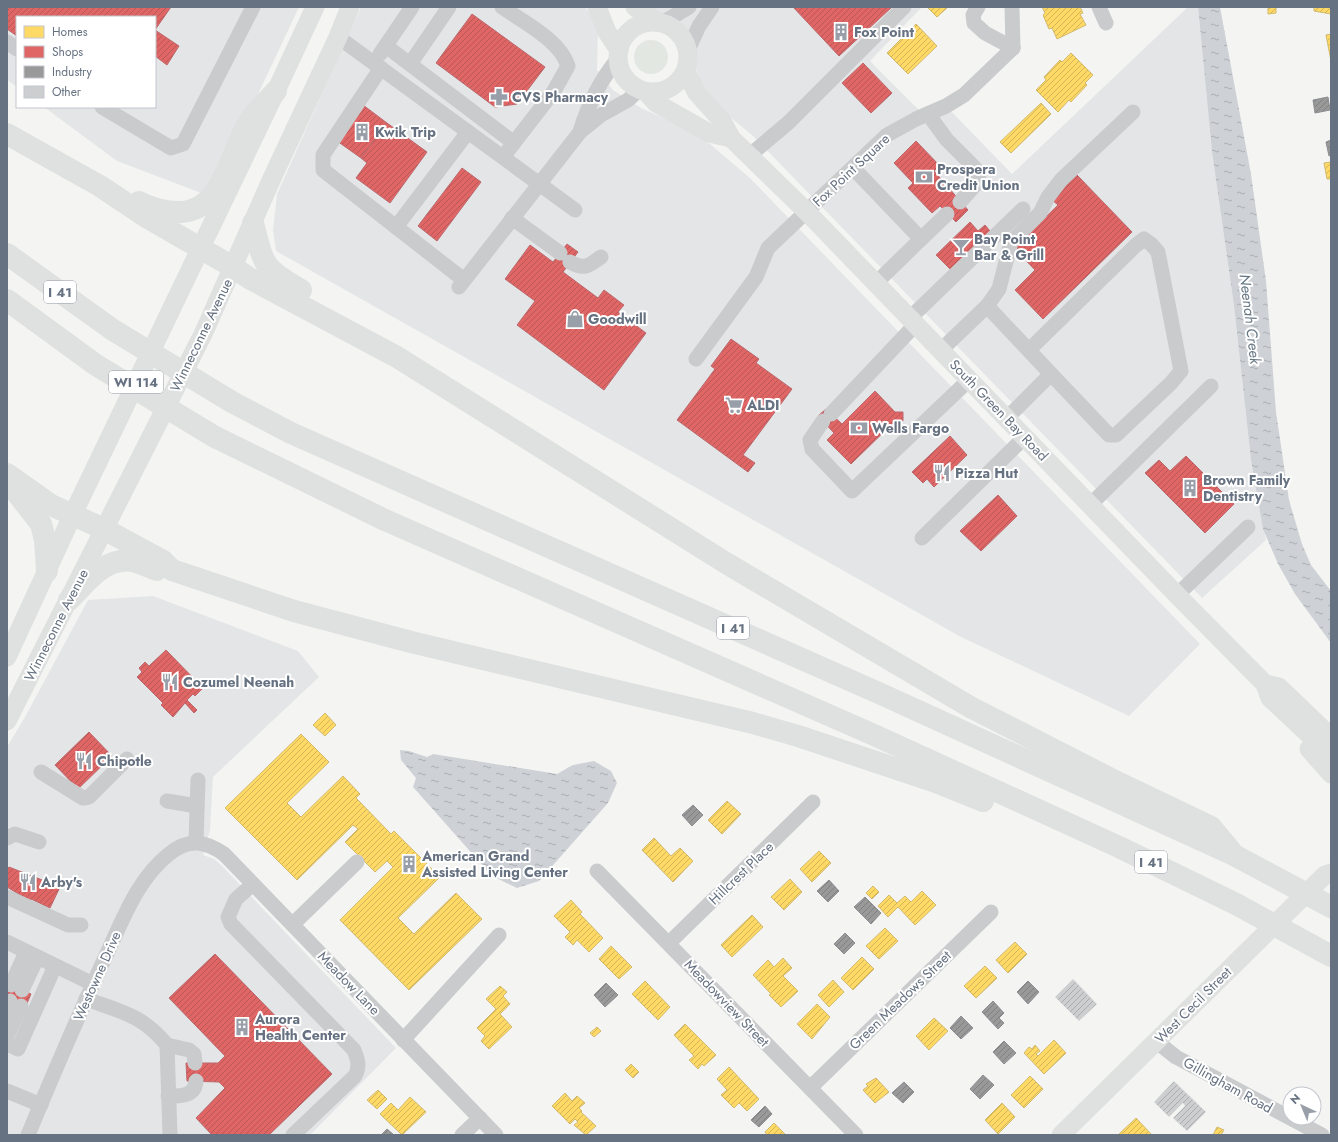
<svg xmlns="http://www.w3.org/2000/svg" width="1338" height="1142" font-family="Jost,sans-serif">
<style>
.built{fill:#e4e5e6}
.garden{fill:#e3e7e2}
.water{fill:url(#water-ripples)}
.homes{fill:url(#homes-hatch);stroke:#d1ba6e}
.shops{fill:url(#shops-hatch);stroke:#bb696e}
.industry{fill:url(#industry-hatch);stroke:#8a8d92}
.building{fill:url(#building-hatch);stroke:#e4e4e3}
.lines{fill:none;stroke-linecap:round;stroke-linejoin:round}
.minor{stroke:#cacbcd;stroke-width:15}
.major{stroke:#dfe0e0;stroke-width:19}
.highway{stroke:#dfe0e0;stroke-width:22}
.labels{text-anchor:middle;stroke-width:4;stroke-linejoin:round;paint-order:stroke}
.shield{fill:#fff;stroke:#949ca7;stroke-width:1}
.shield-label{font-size:13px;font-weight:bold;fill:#667181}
.poi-label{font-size:14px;font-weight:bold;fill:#667181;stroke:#fff;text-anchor:start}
.street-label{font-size:14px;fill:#667181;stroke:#fff}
.water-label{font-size:15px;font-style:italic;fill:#677885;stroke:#fff}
</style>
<defs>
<pattern id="water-ripples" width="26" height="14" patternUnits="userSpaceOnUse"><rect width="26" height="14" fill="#ced2d6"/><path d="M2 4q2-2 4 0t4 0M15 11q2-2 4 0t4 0" fill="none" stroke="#abafb3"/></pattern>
<pattern id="homes-hatch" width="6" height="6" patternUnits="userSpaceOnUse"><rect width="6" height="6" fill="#ffd966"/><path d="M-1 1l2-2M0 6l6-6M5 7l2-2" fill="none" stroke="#d2b459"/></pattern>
<pattern id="shops-hatch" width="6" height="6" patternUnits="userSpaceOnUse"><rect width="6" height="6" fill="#e06666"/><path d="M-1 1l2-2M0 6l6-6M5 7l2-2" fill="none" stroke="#b95859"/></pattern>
<pattern id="industry-hatch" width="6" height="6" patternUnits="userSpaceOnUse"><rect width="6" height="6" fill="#999"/><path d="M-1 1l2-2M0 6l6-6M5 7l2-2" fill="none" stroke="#818182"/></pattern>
<pattern id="building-hatch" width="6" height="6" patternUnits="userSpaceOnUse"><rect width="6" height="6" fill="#cdcecf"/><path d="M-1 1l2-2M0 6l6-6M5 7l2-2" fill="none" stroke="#aaacad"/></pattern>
</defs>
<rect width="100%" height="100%" fill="#f4f4f3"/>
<g class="built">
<path d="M7,7H299L220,175L204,194L117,161L44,107H155V17H17V87L7,80Z"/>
<path d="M361,7H585L592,16L598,31L597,70L613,90L641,108L679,125L710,144L751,179L1200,644L1129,716L961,637L276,251L273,230L277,194Z"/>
<path d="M650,7H922L870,61L924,115L946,106L1012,174L1188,7H1198L1212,152L1234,306L1251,460L1266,540L1202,598L753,136L729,116L701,83L696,69L695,55L686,30L681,23Z"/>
<path d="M153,596L298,651L319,677L213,777L210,830L203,855L214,859L223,867L396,1048L310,1135H7V747L25,717L88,600Z"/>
</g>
<circle class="garden" cx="651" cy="57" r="17"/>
<g class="water">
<path d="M1198,7H1220L1251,174L1266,281L1276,412L1289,500L1302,544L1311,565L1331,591V643L1295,594L1278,564L1263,529L1251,460L1234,306L1212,152Z"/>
<path d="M400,750L409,751L427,757L433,754L557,774L573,765L594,761L611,771L617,783L608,803L539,881L517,888L492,876L413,787L416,778L401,760Z"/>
</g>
<g class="homes">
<path d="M927,7H948L937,17Z"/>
<path d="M1042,7H1080L1083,13L1080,14L1086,25L1057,39L1052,28L1049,29L1043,15L1045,13Z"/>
<path d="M1268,7H1276V13L1268,14Z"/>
<path d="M1314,7H1331V14L1314,11Z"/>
<path d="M916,24L937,46L908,74L887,53Z"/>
<path d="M1331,34V61L1326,35Z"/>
<path d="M1071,53L1093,75L1085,83L1087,85L1071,102L1069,100L1058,112L1036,90L1046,80L1044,77L1060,60L1062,62Z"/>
<path d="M1041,103L1051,114L1011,153L1000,142Z"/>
<path d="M1331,162V179H1327L1324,163Z"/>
<path d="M325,713L336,725L325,736L313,725Z"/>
<path d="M301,734L329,762L287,803L301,817L343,776L360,794L356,798L391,834L394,831L440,877L398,918L414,934L456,893L482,919L409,990L340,920L393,867L387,861L375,872L345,842L358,829L353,825L297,880L225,808Z"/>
<path d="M727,801L741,814L722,834L708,820Z"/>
<path d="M654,838L671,856L680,848L693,861L673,882L642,850Z"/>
<path d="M819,851L831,863L812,882L800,869Z"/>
<path d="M790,879L802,892L784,910L771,897Z"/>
<path d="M873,886L879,892L872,899L866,893Z"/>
<path d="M922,891L936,905L915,925L898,907L888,917L878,906L889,895L897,903L905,896L911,902Z"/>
<path d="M571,900L582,912L580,914L603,938L589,952L577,940L573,945L565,937L570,932L554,916Z"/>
<path d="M752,915L763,927L732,957L721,945Z"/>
<path d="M885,928L898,941L879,959L866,946Z"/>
<path d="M1015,942L1027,954L1008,973L996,960Z"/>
<path d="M611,946L632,967L619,979L599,959Z"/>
<path d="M862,957L874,969L853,990L841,978Z"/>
<path d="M783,958L792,968L783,976L798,991L781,1007L769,995L771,994L753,975L768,960L774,967Z"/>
<path d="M985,966L997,978L976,998L964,986Z"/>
<path d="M833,980L844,992L829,1007L818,995Z"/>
<path d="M645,981L670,1007L658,1020L632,994Z"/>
<path d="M500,986L507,992L503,996L510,1004L500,1014L512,1027L489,1049L481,1041L485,1036L477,1028L496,1009L486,999Z"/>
<path d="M817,1004L830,1017L812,1039L797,1024Z"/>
<path d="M934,1018L948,1031L929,1050L916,1036Z"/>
<path d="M685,1024L716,1055L704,1066L702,1064L698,1069L689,1060L694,1056L674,1035Z"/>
<path d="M597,1027L601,1031L594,1037L590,1033Z"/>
<path d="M1054,1040L1066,1053L1044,1074L1024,1053L1029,1047L1032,1049L1035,1045L1040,1051L1036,1054L1038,1056Z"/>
<path d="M631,1064L639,1072L633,1078L625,1070Z"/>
<path d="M729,1067L759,1099L747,1111L739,1103L734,1108L721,1095L727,1090L717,1079Z"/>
<path d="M1030,1076L1043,1089L1024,1108L1011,1095Z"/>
<path d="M876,1078L889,1092L875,1103L863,1090L868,1086L866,1084Z"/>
<path d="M378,1090L387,1099L377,1109L367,1100Z"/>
<path d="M565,1093L572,1101L577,1096L585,1103L579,1108L582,1111L581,1112L596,1126L586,1135L574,1125L578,1122L575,1119L570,1124L552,1106Z"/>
<path d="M410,1097L426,1112L402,1135L380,1114L391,1103L398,1110Z"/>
<path d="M1002,1103L1015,1117L998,1134L985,1120Z"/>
<path d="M1136,1118L1152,1135H1119V1134Z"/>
<path d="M774,1123L786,1135H767L765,1132Z"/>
<path d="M1217,1127L1224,1130L1221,1135H1213Z"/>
</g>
<g class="shops">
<path d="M7,7H171L155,30L179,46L167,65L155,56V17H17V36L7,29Z"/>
<path d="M793,7H892L839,56Z"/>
<path d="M472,14L545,67L517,104L495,107L436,63Z"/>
<path d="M863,63L892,93L871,113L842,83Z"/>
<path d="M363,105L387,123L361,158L337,141Z"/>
<path d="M387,123L427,152L390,203L356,178L367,163L361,158Z"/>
<path d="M916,141L940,166L934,171L968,210L956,222L940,206L932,213L908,188L913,183L894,163Z"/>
<path d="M462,168L481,182L437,241L418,226Z"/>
<path d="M1077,175L1132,232L1043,319L1015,290L1035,270L1014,248L1058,205L1052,200Z"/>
<path d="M970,222L978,231L985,225L990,231L952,271L936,255Z"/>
<path d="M567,244L578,252L563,272L598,298L604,290L624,305L618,312L646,333L604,390L517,325L535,301L505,279L530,245L553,262Z"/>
<path d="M731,339L759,359L756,363L792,389L743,455L755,463L748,472L677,420L715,369L711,366Z"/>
<path d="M875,391L895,412H903V421H895L851,464L827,440L834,433L818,416L826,409L842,424Z"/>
<path d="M950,436L967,455L934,487L927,479L923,483L912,472Z"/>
<path d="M1186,456L1234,504L1205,533L1145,473L1159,460L1170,471Z"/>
<path d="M998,495L1017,516L981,551L960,531Z"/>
<path d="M166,650L203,688L195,696L193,694L187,700L197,710L194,713L185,703L173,717L161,705L163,703L137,677L142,672L139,668L145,662L149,666Z"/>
<path d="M89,732L112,756L78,789L55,765Z"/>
<path d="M9,867L60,887L50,908L31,899L30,901L7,887V870Z"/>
<path d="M215,954L332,1074L269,1135H212L196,1118L225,1088L219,1082L187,1081L186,1063H218L225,1056L169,998Z"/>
<path d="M7,983L31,994L25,1008L7,1000Z"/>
</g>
<g class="industry">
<path d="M1328,97L1330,110L1315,113L1313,100Z"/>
<path d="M1331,140V155L1329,156L1326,142Z"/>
<path d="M693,805L703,815L692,826L682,815Z"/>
<path d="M829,880L839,891L828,902L817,891Z"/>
<path d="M865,897L881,913L871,924L854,907Z"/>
<path d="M845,933L855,943L844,954L834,944Z"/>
<path d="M1028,981L1039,992L1028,1004L1017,992Z"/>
<path d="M606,983L618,995L605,1007L594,995Z"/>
<path d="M993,1001L1004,1013L999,1018L1004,1023L998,1029L982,1012Z"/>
<path d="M961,1016L973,1028L961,1039L950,1028Z"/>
<path d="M1004,1041L1016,1053L1004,1064L993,1052Z"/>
<path d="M983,1075L994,1085L980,1099L970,1089Z"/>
<path d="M904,1082L914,1092L903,1103L892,1093Z"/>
<path d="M765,1106L772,1114L759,1127L751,1120Z"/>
<path d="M387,1129L394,1135H381Z"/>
</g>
<g class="building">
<path d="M1073,979L1097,1004L1079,1021L1055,997Z"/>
<path d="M1174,1081L1206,1112L1187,1131L1173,1118L1185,1106L1183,1103L1169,1117L1154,1102Z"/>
</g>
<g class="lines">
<g class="minor">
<path d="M502,7C523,22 560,40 568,66L554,91L503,157"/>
<path d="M978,7L973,15L974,23L985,33L1013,48"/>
<path d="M1012,7L1013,48"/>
<path d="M1099,7L1106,23"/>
<path d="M662,23L689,7"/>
<path d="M338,37L575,210"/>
<path d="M7,42L17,49"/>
<path d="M386,46L514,143"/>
<path d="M688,50L699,26L712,7"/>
<path d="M380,54L412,7"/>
<path d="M410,64L449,7"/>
<path d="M381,68L323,155V170L464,280"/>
<path d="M102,107L171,148L183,144L253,7"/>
<path d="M928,114L947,140L975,168L979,176L975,185L960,202"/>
<path d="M580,132C588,105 600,80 618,59"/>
<path d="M750,155L788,123L904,7"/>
<path d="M853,168L921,239L876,283"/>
<path d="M512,218L560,253"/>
<path d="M396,227L468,132"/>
<path d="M921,239L947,214"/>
<path d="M570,262C584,270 589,266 601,257"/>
<path d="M459,287L580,132L601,115L628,100L639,90"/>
<path d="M987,306L999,289L1011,242L1040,213L1048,197L1061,180L1133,112"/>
<path d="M910,318L1023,209"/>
<path d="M941,350L987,306L1051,374L1007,418"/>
<path d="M1029,350L1135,246L1144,239L1151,244L1158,252L1181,371L1171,383L1116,435H1109L1051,374"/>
<path d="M696,359L756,277L768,248L887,135L916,119L946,106L964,95L1013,48"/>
<path d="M831,414L916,324"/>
<path d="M823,421L810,440L812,449L852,491L970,379"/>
<path d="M1090,505L1211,386"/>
<path d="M922,538L1025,437"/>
<path d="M1177,595L1248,527"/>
<path d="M41,772L83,798L89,797L127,759"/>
<path d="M167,801L197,806"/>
<path d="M7,838L15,834L39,842"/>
<path d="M196,842L198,780"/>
<path d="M597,871L856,1135"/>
<path d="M253,884L236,899L228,917L231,924L354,1050C358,1060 360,1066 355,1076L293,1135"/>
<path d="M7,897L68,925H81"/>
<path d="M293,924L357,862"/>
<path d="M7,942L93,984"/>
<path d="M669,943L813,802"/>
<path d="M11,985L26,952"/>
<path d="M22,990L37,958"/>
<path d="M86,999C122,1012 142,1015 167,1045L170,1135"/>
<path d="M7,1008L10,1001"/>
<path d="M7,1036L21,1006"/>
<path d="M403,1040L499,935"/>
<path d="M1157,1042L1176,1057L1322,1135"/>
<path d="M7,1044L18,1049L55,966"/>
<path d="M167,1045L189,1050L194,1054L195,1063"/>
<path d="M810,1088L991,912"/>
<path d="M7,1091L41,1105"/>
<path d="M168,1096C179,1096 195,1097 196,1081"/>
<path d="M28,1135C52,1077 77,1019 103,962C121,925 135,881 169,854C188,839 204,840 224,854L496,1135"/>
<path d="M462,1135L480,1118"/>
</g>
<g class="major">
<path d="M597,7L607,32L619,50"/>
<path d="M635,7L658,22"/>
<circle cx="653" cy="57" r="35"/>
<path d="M686,72L697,93L722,121L731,138L807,212L1177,595L1265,684L1270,698L1331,755"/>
<path d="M647,93L656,103L709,133L731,138"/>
<path d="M7,657L73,514L276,91L315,7"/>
<path d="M1265,684L1279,687L1331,737"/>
<path d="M7,721L204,332L273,176L338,37L350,7"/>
<path d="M1309,749L1331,774"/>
<path d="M1061,1135L1325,875L1331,873"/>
</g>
<g class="highway">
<path d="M7,134L100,186L148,218L233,267L249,278L397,357L726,563L972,708L1119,783L1211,827L1231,851"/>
<path d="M139,202C152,209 164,212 180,212C224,211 230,150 250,120C257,110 268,100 276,91"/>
<path d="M253,223C264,265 262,268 301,290"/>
<path d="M7,254L113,330L232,402L291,433L881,694L1234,855L1331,907"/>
<path d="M7,300L96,365L215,437L385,520L874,735L1119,847L1236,904L1331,956"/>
<path d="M7,474L51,505L104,529L163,561L172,570L294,611L411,642L753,723L798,736L936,782L983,801"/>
<path d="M13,488L41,524L45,540L47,571"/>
<path d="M69,600C87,582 104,557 133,561C141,563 149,567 157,570"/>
</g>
</g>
<defs>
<g id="building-bare" transform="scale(1.38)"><path d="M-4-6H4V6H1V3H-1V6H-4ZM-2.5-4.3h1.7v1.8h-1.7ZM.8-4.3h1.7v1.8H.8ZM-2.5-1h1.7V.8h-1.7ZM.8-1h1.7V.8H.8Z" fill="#989fa9" stroke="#fff" stroke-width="2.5" paint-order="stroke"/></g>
<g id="pharmacy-bare" transform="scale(1.38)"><path d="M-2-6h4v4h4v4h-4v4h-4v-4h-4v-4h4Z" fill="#989fa9" stroke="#fff" stroke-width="2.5" paint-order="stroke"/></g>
<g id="bank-bare" transform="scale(1.38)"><path d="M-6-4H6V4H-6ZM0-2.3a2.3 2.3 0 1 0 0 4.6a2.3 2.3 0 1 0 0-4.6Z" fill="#989fa9" stroke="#fff" stroke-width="2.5" paint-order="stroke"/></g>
<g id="bar-bare" transform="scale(1.38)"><path d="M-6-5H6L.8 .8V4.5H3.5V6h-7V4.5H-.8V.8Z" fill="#989fa9" stroke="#fff" stroke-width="2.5" paint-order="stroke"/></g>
<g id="shop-bare" transform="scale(1.38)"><path d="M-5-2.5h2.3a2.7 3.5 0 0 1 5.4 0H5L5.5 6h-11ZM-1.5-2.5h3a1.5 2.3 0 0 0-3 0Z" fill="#989fa9" stroke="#fff" stroke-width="2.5" paint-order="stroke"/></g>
<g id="supermarket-bare" transform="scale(1.38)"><path d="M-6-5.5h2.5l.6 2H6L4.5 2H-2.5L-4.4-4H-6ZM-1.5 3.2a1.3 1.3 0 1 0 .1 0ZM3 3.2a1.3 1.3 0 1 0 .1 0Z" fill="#989fa9" stroke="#fff" stroke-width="2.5" paint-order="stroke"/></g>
<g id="restaurant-bare" transform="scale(1.38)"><path d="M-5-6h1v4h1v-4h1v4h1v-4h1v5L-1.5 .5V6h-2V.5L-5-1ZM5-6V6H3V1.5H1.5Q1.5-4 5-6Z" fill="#989fa9" stroke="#fff" stroke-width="2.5" paint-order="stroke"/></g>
</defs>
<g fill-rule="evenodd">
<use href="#building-bare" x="841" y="32"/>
<use href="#pharmacy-bare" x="499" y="97"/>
<use href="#building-bare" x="362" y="132"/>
<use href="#bank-bare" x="924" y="177"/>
<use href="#bar-bare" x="961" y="247"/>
<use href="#shop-bare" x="575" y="319"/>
<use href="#supermarket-bare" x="734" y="405"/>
<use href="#bank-bare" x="859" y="428"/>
<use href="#restaurant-bare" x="942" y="473"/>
<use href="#building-bare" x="1190" y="488"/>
<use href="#restaurant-bare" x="170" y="682"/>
<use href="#restaurant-bare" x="84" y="761"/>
<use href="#building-bare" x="409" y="864"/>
<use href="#restaurant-bare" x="28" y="882"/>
<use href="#building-bare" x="242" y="1027"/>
</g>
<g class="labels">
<g class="shield">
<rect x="44" y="281" width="32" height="22" rx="3"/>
<rect x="109" y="371" width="54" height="22" rx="3"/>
<rect x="717" y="617" width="32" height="22" rx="3"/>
<rect x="1135" y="851" width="32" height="22" rx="3"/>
</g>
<g class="shield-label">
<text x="60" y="297">I 41</text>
<text x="136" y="387">WI 114</text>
<text x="733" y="633">I 41</text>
<text x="1151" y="867">I 41</text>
</g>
<g class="poi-label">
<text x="854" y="37">Fox Point</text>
<text x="512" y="102">CVS Pharmacy</text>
<text x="375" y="137">Kwik Trip</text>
<text x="937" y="174">Prospera<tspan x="937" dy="16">Credit Union</tspan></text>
<text x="974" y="244">Bay Point<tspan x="974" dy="16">Bar &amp; Grill</tspan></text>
<text x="588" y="324">Goodwill</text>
<text x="747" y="410">ALDI</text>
<text x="872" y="433">Wells Fargo</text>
<text x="955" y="478">Pizza Hut</text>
<text x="1203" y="485">Brown Family<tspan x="1203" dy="16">Dentistry</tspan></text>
<text x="183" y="687">Cozumel Neenah</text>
<text x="97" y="766">Chipotle</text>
<text x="422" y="861">American Grand<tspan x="422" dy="16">Assisted Living Center</tspan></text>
<text x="41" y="887">Arby's</text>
<text x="255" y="1024">Aurora<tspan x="255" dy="16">Health Center</tspan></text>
</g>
<g class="street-label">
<text transform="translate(851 170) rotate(-43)" y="5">Fox Point Square</text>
<text transform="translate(201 335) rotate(-64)" y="5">Winneconne Avenue</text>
<text transform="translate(999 410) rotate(46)" y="5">South Green Bay Road</text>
<text transform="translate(56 625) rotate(-63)" y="5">Winneconne Avenue</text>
<text transform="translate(741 873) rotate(-44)" y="5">Hillcrest Place</text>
<text transform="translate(97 976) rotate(-66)" y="5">Westowne Drive</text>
<text transform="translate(349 983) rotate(46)" y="5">Meadow Lane</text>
<text transform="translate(900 1000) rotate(-44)" y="5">Green Meadows Street</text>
<text transform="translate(727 1003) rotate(46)" y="5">Meadowview Street</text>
<text transform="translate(1193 1005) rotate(-45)" y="5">West Cecil Street</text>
<text transform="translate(1228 1085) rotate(29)" y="5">Gillingham Road</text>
</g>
<g class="water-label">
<text transform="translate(1250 319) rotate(83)" y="5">Neenah Creek</text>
</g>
</g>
<rect width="1338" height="1142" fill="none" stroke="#667181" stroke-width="16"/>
<rect x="16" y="16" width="140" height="92" fill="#ffffff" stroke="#c2c6cd"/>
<rect x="24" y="26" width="20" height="12" fill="#ffd966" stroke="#c2c6cd"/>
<text x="52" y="36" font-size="12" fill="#667181">Homes</text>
<rect x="24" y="46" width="20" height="12" fill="#e06666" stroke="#c2c6cd"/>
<text x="52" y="56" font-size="12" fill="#667181">Shops</text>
<rect x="24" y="66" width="20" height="12" fill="#999999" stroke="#c2c6cd"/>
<text x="52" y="76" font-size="12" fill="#667181">Industry</text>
<rect x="24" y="86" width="20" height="12" fill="#cdcecf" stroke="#c2c6cd"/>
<text x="52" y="96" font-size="12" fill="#667181">Other</text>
<g transform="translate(1302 1106) rotate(316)"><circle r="19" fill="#ffffff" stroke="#c2c6cd"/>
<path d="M0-3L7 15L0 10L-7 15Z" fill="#989fa9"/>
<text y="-6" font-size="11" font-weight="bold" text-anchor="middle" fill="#667181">N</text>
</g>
</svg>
